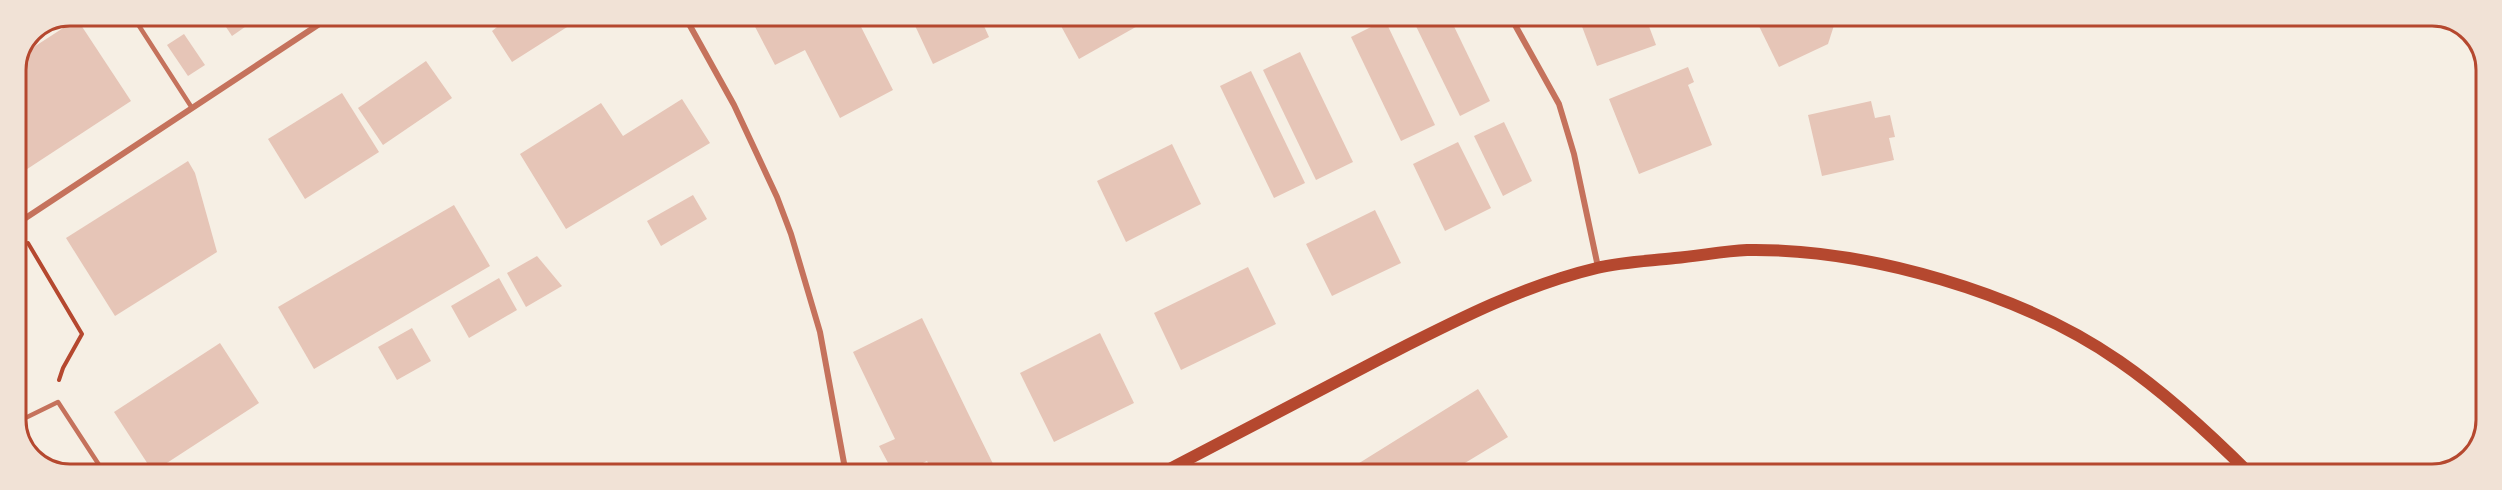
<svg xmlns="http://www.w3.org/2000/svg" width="2502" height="490" font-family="'Exo 2',sans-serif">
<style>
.building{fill:#e6c5b7}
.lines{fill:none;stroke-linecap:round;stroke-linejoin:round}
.path{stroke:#b5482f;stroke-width:4}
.service{stroke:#c5725c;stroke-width:4.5}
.minor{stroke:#c5725c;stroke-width:6}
.secondary{stroke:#b5482f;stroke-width:12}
.rim{fill:none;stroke:#b5482f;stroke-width:3}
</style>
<rect width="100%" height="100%" fill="#f6efe4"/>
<g class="building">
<path d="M218,15H262L232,36Z"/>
<path d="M476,15H586L512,62L492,31L507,19L480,27Z"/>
<path d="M762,15H855L893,90L840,118L805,50L775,65L752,21Z"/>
<path d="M910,15H979L989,37L933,64Z"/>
<path d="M1055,15H1157L1079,59Z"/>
<path d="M1411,16H1449L1490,101L1460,116Z"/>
<path d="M1578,16H1656L1657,18L1647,21L1656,45L1597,66Z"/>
<path d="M1754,16H1837L1828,44L1779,67Z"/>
<path d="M77,19L131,101L15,177V69L20,56Z"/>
<path d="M1385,20L1435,125L1401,141L1351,37Z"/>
<path d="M184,34L205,65L188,76L167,45Z"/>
<path d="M1300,52L1353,162L1316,180L1263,70Z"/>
<path d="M426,61L452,98L383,145L358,108Z"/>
<path d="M1688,67L1694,82L1688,85L1712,145L1639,174L1609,99Z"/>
<path d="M1251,71L1305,183L1274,198L1220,86Z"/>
<path d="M342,93L379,152L305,199L268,139Z"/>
<path d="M682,99L710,143L566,229L520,154L601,103L623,136Z"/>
<path d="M1871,101L1875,118L1890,115L1895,137L1889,138L1894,160L1822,176L1808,115Z"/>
<path d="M1504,122L1532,181L1503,196L1474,136Z"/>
<path d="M1458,142L1491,208L1445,231L1413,164Z"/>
<path d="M1172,144L1201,204L1126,242L1097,181Z"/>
<path d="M188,161L195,173L217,252L115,316L66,238Z"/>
<path d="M693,195L707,219L661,246L647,221Z"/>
<path d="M454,205L490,266L314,369L278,307Z"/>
<path d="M1375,210L1401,263L1332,296L1306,244Z"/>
<path d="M537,256L562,286L526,307L507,273Z"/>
<path d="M1248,267L1276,324L1181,370L1154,313Z"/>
<path d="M499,278L517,310L469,338L451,306Z"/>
<path d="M922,318L967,411L998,474H934L927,461L900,474H894L879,446L895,439L853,352Z"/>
<path d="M412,328L431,361L397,380L378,347Z"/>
<path d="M1100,333L1134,403L1054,442L1020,373Z"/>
<path d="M220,343L259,403L153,472L114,412Z"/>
<path d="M1478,389L1508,437L1450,472L1452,475H1340Z"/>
</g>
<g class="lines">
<path class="path" d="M28,243L82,334L63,368L59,380"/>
<g class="service">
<path d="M132,15L192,108"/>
<path d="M15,423L58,402L105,474"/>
</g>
<g class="minor">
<path d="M684,15L734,105L777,197L791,234L820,332L846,474"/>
<path d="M1510,16L1559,104L1574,154L1598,267"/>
<path d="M15,225L333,15"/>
</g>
<path class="secondary" d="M1160,474C1234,436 1307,397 1380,359C1449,324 1521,286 1597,268C1622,262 1649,261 1675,258C1699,256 1723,251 1747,250C1866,248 2021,293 2119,361C2167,394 2210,434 2251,475"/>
</g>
<path d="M0 0H2502V490H0ZM70 26H2432A44 44 0 0 1 2476 70V420A44 44 0 0 1 2432 464H70A44 44 0 0 1 26 420V70A44 44 0 0 1 70 26Z" fill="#f1e2d6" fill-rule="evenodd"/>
<path class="rim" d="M70 26H2432A44 44 0 0 1 2476 70V420A44 44 0 0 1 2432 464H70A44 44 0 0 1 26 420V70A44 44 0 0 1 70 26Z"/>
</svg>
